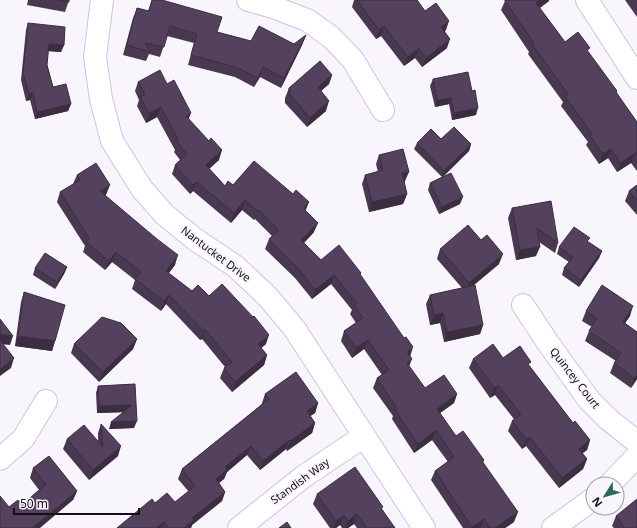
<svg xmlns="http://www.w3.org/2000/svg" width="637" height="528" font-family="'Noto Sans',sans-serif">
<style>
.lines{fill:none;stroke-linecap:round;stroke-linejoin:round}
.minor-casing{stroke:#d5c0e0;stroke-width:24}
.minor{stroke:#fff;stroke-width:22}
.wall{fill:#483850}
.shaded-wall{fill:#3b2e41}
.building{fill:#54415d;stroke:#3b2e41}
.labels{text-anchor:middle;stroke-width:4;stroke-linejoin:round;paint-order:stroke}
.street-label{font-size:11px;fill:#160e19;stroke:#f9f5fc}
</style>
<rect width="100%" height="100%" fill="#f9f5fc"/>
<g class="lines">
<g class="minor-casing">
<g id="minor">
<path d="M102,0L95,57L101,99L112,141L142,189L165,215L196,240L235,266L267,296L294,328L424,528"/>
<path d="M248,0L273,7L307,20L331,37L353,60L383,110"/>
<path d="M587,0L637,78"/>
<path d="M523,305L548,343L589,400L608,419L637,442"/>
<path d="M0,459L23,439L46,401"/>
<path d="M610,484L637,456"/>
<path d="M239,528L303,477L364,436"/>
<path d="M553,528L593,499"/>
</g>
</g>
<use href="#minor" class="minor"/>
</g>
<g class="wall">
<path d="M28,0H69L65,12L27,5Z"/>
<path d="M152,0L217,32L251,41L294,44L306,35L302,45L281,88L260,77L254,87L235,77L188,65L194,43L167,36L160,57L149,54L146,61L123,55L133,18L137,8L148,11Z"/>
<path d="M354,0H417L425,11L446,30L445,31L447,48L422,67L415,58L404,66L381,36L376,39L352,7Z"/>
<path d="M504,0H549V1L540,8L565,42L588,52L617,91L616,93L637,122V171L631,163L617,172L608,158L599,164L586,145L588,142L561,106L563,102L528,54L529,52L501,10L505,1Z"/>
<path d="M625,0H637V17Z"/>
<path d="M28,23L64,45L61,52L48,51L47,65L53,87L71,104L68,111L35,119L30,100L26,101L21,80L26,30Z"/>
<path d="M332,75L329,84L321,91L326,111L307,127L285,103V98L289,88Z"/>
<path d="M433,79L476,115L452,120L449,104L435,107L430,86Z"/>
<path d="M138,82L167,84L189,119L219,160L209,169L225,186L233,185L306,211L314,232L304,243L321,260L360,275L410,357L409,366L425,388L457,394L454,403L440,413L456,436L484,460L483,463L514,522L505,528H463L431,480L435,471L448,462L432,440L414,453L392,419L393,416L373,388L377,378L382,375L364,349L352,358L341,341L344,331L356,323L350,314L352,310L331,284L312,299L295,278L265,249L269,239L272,236L255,219L254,220L242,210L231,223L193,191L190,194L172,174L175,165L180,160L174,152L175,150L157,117L146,123L137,106L139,100L135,91Z"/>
<path d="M441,139L471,144L469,151L442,177L460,204L439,214L428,190L430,183L442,177L414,149L417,143Z"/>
<path d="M379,155L405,181L404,182L407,194L403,204L369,212L362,184L365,175L378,172L376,164Z"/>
<path d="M77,175L106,195L105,196L175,265L169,273L192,291L209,296L266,344L261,348L267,355L264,365L232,392L220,378L224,368L225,367L202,339L200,340L166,304L161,311L132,289L135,280L112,262L105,270L83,252L85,246L57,202L60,192L73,184Z"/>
<path d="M637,185V215L625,201L629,191Z"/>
<path d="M512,208L558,243L555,253L539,242L536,256L516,260L508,218Z"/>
<path d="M588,242L602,251L599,258L579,287L562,275L564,268L569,262L557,254L559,247Z"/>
<path d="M440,249L499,264L473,286L483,325L480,334L444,342L440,323L430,325L426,304L430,295L462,288L437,259Z"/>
<path d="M67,267L64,274L55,289L33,275L35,268Z"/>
<path d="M24,292L55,341L52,351L15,346L21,302Z"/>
<path d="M586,311L630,316L625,323L637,332V379L631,388L610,373L614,363L616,361L585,341L589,331L592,327L582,321Z"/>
<path d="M137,339L133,349L99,382L71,353L74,344Z"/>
<path d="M503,358L529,366L573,423L590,440L587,450L582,453L587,459L583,469L559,488L526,446L522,449L508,431L512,421L514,419L495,395L490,398L469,368L473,359Z"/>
<path d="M135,384L134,428L109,429L124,412L97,413L96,393L98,386Z"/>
<path d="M265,394L318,403L315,413L310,416L315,423L312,433L287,451L286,449L260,470L247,455L227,472L224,479L219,483L225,492L222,501L192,525L191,528H117L155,503L175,502L189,492L178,479L182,469L262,404V403Z"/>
<path d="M101,424L118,456L89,480L63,449L67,439L98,443V433Z"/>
<path d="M33,468L77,491L73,500L9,507L22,505L39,490L30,478Z"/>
<path d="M317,494L382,510L395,528H357L354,524L348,528H342L340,525L336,528H330L313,504Z"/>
<path d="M616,516L637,528H614L612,526Z"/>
</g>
<g class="shaded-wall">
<path d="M540,0H549V1L532,13L536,3Z"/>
<path d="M449,21L446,30L438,36L441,27Z"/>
<path d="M384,26L381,36L376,39L379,30Z"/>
<path d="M306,35L302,45L281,88L284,78Z"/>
<path d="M450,39L447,48L422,67L426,58Z"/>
<path d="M49,44L64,45L61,52L47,51Z"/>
<path d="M419,48L415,58L404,66L408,57Z"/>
<path d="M263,67L260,77L254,87L258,78Z"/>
<path d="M332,75L329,84L314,97L318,87Z"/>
<path d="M33,93L30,100L26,101L29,94Z"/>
<path d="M451,98L449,104L435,107L437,100Z"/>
<path d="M329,101L326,111L307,127L310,118Z"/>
<path d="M71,104L68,111L35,119L37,112Z"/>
<path d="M161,107L157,117L146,123L149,113Z"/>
<path d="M478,108L476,115L452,120L454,113Z"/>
<path d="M191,113L187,123L186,116Z"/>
<path d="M471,144L469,151L442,178L444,171Z"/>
<path d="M611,149L608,158L599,164L603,154Z"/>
<path d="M222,150L219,160L203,174L206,165Z"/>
<path d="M635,153L631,163L617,172L621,163Z"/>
<path d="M409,172L405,181L398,183L402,173Z"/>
<path d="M197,182L193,191L190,194L193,185Z"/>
<path d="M110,185L106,195L96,201L100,191Z"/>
<path d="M407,194L403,204L369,212L372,202Z"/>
<path d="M463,197L460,204L439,214L442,207Z"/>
<path d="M245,200L242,210L231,223L234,213Z"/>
<path d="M309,202L305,212L303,208Z"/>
<path d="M318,223L314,232L298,249L301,240Z"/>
<path d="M540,247L536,256L516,260L520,250Z"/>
<path d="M602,251L599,258L579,287L581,280Z"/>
<path d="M116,252L112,262L105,270L109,261Z"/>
<path d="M503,254L499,264L465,292L469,283Z"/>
<path d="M178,255L175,265L163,280L166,271Z"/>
<path d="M67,267L64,274L55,289L57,282Z"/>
<path d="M334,275L331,284L312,299L315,290Z"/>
<path d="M169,295L166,304L161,311L164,301Z"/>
<path d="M633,306L630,316L619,332L623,322Z"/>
<path d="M443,313L440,323L430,325L434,315Z"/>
<path d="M483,325L480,334L444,342L447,332Z"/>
<path d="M205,329L202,339L200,340L204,331Z"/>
<path d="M0,334L13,336L10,345L0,344Z"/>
<path d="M269,335L266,344L254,354L258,344Z"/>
<path d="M18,336L55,341L52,351L15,346Z"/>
<path d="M137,339L133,349L99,382L103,372Z"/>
<path d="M368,340L364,349L352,358L356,348Z"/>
<path d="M413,347L410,357L407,352Z"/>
<path d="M267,355L264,365L232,392L235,382Z"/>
<path d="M14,358L11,368L0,376V369Z"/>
<path d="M412,359L408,369L407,363Z"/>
<path d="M637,375V379L631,388L634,378Z"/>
<path d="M498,385L495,395L490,398L494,388Z"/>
<path d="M457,394L454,403L433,418L437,409Z"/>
<path d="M318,403L315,413L303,421L307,411Z"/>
<path d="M132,405L130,412L97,413L99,406Z"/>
<path d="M137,421L134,428L109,429L111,422Z"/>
<path d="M315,423L312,433L287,451L290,441Z"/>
<path d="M436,430L432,440L414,453L418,444Z"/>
<path d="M530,437L526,446L522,449L526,439Z"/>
<path d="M289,440L286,449L260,470L263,461Z"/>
<path d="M590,440L587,450L575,459L579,449Z"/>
<path d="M121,446L118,456L89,480L93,470Z"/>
<path d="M251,446L247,455L227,472L224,479L212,488L216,479L225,467Z"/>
<path d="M587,459L583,469L559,488L562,478Z"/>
<path d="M77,491L73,500L40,528H32Z"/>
<path d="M225,492L222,501L192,525L191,528H184L192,518Z"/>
<path d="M518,512L514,522L505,528H495Z"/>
<path d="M357,514L354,524L348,528H345L348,521Z"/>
<path d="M344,515L340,525L336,528H333L336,521Z"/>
<path d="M484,519L481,528H472V527Z"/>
<path d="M164,522L161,528H156Z"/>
</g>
<g class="building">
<path d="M58,0H69V2Z"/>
<path d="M152,0H162L222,17L217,32L251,41L259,26L294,44L306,35L284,78L263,67L258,78L238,68L191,55L197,34L170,26L164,47L145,43L150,52L127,45L137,8L149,11Z"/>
<path d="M357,0H417L425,11L436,3L449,21L441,27L450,39L426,58L419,48L408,57L384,26L379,30Z"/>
<path d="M506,0H540L536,3L565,42L578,32L590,48L587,50L617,91L616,92L637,122V156L635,153L621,163L611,149L603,154L590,136L592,134L565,96L568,94L532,44L534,43L505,1Z"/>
<path d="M28,23L65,27L64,45L49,44L47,65L53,87L66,84L71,104L37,112L33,93L29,94L23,73Z"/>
<path d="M320,61L332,75L318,87L329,101L310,118L289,93V88Z"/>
<path d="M160,70L167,84L174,80L191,113L186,116L209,141L211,138L222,150L206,165L225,186L228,181L233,185L254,161L293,194L296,190L309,202L303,208L318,223L301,240L321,260L339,245L361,273L360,274L404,338L406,337L413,347L407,352L412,359L407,363L425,388L444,375L457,394L437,409L456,436L463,431L484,460L482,461L518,512L495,528H490L484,519L472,527L435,471L454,457L436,430L418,444L395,410L397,408L377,378L389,370L368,340L356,348L344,331L363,318L354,305L357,303L334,275L315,290L298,268L269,239L279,230L259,210L258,211L245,200L234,213L197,182L193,185L175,165L187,154L177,142L179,141L161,107L149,113L140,97L145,94L138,82Z"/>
<path d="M468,72L472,91L475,90L478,108L454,113L451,98L437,100L433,79Z"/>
<path d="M454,127L471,144L444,171L417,143L431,129L441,139Z"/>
<path d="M403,149L409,172L402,173L407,194L372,202L365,175L383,170L379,155Z"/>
<path d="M96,163L110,185L100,191L157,239L178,255L166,271L192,291L198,285L209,296L222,284L253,317L254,316L269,335L258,344L267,355L235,382L224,368L232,362L205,329L204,331L169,295L164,301L135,279L141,272L116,252L109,261L86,242L89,238L60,192L80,180L77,175Z"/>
<path d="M451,173L463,197L442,207L430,183Z"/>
<path d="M637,185V201L629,191Z"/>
<path d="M551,201L558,243L537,228L540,247L520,250L512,208Z"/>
<path d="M468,225L481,240L487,235L503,254L469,283L440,249Z"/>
<path d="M574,227L590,238L587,241L602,251L581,280L564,268L573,257L559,247Z"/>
<path d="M45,253L67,267L57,282L35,268Z"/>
<path d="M475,285L483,325L447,332L443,313L434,315L430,295Z"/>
<path d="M602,285L633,306L623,322L637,332V375L634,378L614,363L621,353L589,331L597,318L586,311Z"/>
<path d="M24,292L65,305L55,341L18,336Z"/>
<path d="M102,317L121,323L137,339L103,372L74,344Z"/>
<path d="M0,319L13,336L0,334Z"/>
<path d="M0,340L14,358L0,369Z"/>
<path d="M493,344L503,358L520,346L531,362L528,364L573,423L575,421L590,440L579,449L587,459L562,478L530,437L526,439L512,421L521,414L498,385L494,388L473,359Z"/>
<path d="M296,372L318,403L307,411L315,423L290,441L289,440L263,461L251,446L225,467L228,469L216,479L225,492L192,518L194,520L184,528H169L164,522L156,528H117L152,499L155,503L167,493L175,502L195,486L182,469L269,399L265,394Z"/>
<path d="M135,384L137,421L111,422L132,405L99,406L98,386Z"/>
<path d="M101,424L121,446L93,470L67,439L84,425L103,447Z"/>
<path d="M49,456L77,491L32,528H0V496L9,507L18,500L22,505L46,484L33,468Z"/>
<path d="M355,467L383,507L381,508L395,528H367L357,514L348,521L344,515L336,521L317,494Z"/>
<path d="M637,499V528H625L616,516Z"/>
<path d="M287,522L291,528H279Z"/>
</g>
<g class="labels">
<g class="street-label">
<text transform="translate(216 254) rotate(37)" y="4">Nantucket Drive</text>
<text transform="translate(575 378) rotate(52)" y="4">Quincey Court</text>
<text transform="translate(300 481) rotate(-36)" y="4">Standish Way</text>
</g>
</g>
<g transform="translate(605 496) rotate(233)"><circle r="19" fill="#f9f5fc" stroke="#9e99a1"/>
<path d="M0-3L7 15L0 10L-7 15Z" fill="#2d6853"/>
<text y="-6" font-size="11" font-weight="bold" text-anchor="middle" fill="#160e19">N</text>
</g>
<path d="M14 508v6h125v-6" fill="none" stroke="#160e19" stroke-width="2"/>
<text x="20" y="508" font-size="12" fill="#160e19" stroke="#f9f5fc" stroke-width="3" paint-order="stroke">50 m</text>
</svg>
